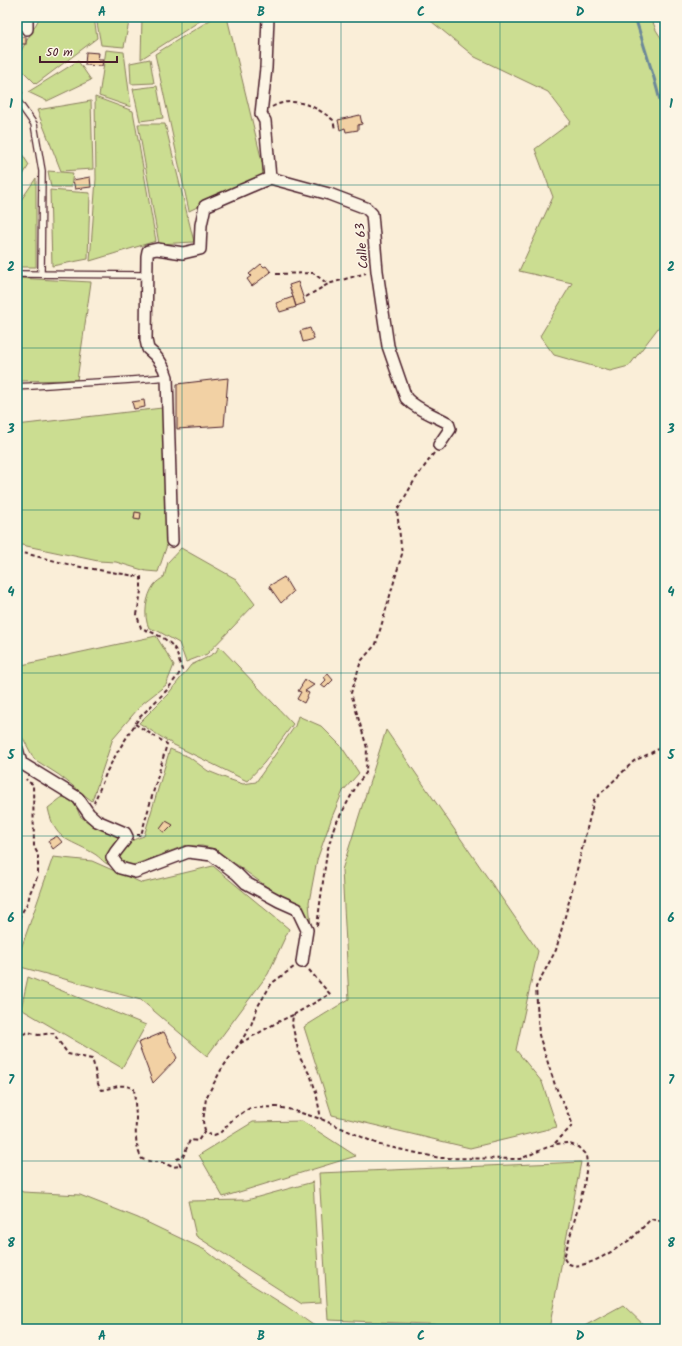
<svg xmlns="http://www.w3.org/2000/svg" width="682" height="1346" font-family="Kalam,sans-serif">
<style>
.green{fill:#cbdd91;stroke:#8a7e5e}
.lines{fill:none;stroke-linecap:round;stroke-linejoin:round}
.stream{stroke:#6c8899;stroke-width:3}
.building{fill:#f2d1a4;stroke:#4a1f2b}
.lane-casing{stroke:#4a1f2b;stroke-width:8}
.street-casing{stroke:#4a1f2b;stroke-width:14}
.path{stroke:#4a1f2b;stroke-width:2;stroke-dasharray:4 3;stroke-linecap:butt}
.lane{stroke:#fcf5e5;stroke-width:5.5}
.street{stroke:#fcf5e5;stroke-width:11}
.grid{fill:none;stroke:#0f766e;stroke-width:1;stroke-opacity:0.55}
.labels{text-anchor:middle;stroke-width:3;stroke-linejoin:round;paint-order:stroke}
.street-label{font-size:13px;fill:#4a1f2b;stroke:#fcf5e5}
.neatline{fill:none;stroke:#0f766e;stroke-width:1.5}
.grid-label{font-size:13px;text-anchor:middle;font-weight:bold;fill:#0f766e}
</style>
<rect width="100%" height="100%" fill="#faeed8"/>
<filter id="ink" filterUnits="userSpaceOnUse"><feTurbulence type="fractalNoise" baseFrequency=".025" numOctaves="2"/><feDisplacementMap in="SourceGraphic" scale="8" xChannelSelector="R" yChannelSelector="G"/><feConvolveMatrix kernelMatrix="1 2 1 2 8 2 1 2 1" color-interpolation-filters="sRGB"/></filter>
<g filter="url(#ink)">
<g class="green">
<path d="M40,17H94L97,38L36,84L17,65V58Z"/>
<path d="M96,17H130L124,47L101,45Z"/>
<path d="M142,17H206L141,59Z"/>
<path d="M215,17H227L265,174L189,211L155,54Z"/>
<path d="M426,17H651L656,30L665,44V319L629,366L610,371L554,355L540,336L572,283L519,271L553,197L535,149L571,122L548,92L475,57Z"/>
<path d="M106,50L124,52L131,107L99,96Z"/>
<path d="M150,59L154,83L131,84L130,63Z"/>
<path d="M78,61L91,80L47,101L28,92Z"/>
<path d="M157,86L163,118L140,121L133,89Z"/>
<path d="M95,97L133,111L156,241L90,261L96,179Z"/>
<path d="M91,101L93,169L61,171L37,110Z"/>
<path d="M138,124H165L194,242L159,244Z"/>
<path d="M17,146L29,165L17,185Z"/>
<path d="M48,171L73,173L71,187H51Z"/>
<path d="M36,178V267H17V206Z"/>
<path d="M50,190L90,193L88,259L52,266Z"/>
<path d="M17,278L91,282L77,380L17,381Z"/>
<path d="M162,408L167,545L158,572L146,571L116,562L98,561L17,544V425Z"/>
<path d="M181,548L236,579L255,604L207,654L186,662L179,643L158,631L149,628C143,616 146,596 154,585C156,582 161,579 164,577L168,562Z"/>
<path d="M156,636L174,665L166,685L143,703L113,738L92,801L59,775L34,759L24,740L17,730V666Z"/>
<path d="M219,646L293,724L264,763L247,781L174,745L139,723L168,694L191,665L206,658L216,652Z"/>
<path d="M298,716L321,726L341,746L359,773L343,791L332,817L317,860L309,902L311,926L303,907L270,889L215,849L202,846H184L131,866L119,859C124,843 129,841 144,836L170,749L189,757L208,771L228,779L243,784L256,782L295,726Z"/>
<path d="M386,730L538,951L516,1050L542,1082L557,1127L470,1148L332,1115L304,1027L349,999L342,870Z"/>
<path d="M67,796L76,806L80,816L93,826L122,837C114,844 107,850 108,862L113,866C103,864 102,858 93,853C67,838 55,841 48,808L61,798Z"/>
<path d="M53,857L92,861L142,883L213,866L289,929L268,974L207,1056L141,1000L17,966V960Z"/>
<path d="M28,977L146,1025L122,1068L21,1009Z"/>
<path d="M302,1121L356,1156L223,1197L199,1155L253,1122Z"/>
<path d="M581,1162L549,1329L328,1320L319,1173Z"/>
<path d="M313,1182L320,1303L302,1304L196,1236L188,1201L247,1200Z"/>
<path d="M17,1189L23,1192L80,1195L138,1218L205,1250L246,1281L286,1306L313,1325L349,1329H17Z"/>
<path d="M623,1305L648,1329H579Z"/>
</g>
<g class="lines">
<path class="stream" d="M635,17L654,78L665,119"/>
</g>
<g class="building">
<rect x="17" y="37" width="9" height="7"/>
<path d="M86,52L99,53L98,60H103L102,66L85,65Z"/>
<path d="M17,86L23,93L17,97Z"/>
<path d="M360,115L362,124L358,125V130L346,132L345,128L340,130L338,120Z"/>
<path d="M90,177L91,187L75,189L73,180Z"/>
<path d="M261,264L264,267L266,266L271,272L252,286L247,279L251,276L249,274Z"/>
<path d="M298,282L305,303L296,306L289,285Z"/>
<path d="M293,297L296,307L280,312L276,303Z"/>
<path d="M310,328L314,339L303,342L300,331Z"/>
<path d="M228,378L224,426L177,429V384Z"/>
<path d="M144,400L145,407L134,409L132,402Z"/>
<path d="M135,512L141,513L140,520L134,519Z"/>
<path d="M284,577L293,592L281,603L269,586Z"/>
<path d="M328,674L333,680L325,688L321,685L326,680L324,677Z"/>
<path d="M305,680L314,685L305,691L309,693L304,703L297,699L301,692L298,691Z"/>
<path d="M166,821L173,825L165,833L160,829Z"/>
<path d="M57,836L62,842L53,849L48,841Z"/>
<path d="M164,1032L177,1058L153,1083L138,1043Z"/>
</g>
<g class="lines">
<g class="lane-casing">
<g id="lane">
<path d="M17,103H19L34,124L42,171L41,274"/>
<path d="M17,274L147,275"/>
<path d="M17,387C67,383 117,382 167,377"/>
</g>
</g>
<g class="street-casing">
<g id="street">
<path d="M268,17L266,68L261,114L265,121L270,178"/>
<path d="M27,29V17"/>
<path d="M270,178L329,194L366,208L372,214L377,271L388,346L406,398C417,410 434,415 448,423L450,429L439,445"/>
<path d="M172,541L167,377C164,366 157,356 148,349L146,340L147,256L148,251L157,249L183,253L200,249L201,225L205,206L270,178"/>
<path d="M17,749L21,763L78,798L89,814L97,821L125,833L127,837C122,845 117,848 112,858L120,868L135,872L188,852L212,855L237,874L246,883L279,901L297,909L307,930L302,962"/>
</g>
</g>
<g class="path">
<path d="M272,107C293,95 316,106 333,120L335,129"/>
<path d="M276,274L313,273L328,284"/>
<path d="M306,297L328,284L366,273"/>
<path d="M17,552L28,554L75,566L141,577V591L137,615L141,628C153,633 169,638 176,651C178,657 180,664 182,670L167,690L139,718L118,751L107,771L94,803"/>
<path d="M135,724L167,744L141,835H137"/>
<path d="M17,925L20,916L28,902L30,893L38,875V854L34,847L33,784L28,782L26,779"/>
<path d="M317,926L327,852L334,827L358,783L366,773L367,748L351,693L361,661L376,644L402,554L397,511L414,481L434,453"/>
<path d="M309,970L330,994L293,1015L292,1024L300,1058L311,1077L316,1092L321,1119"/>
<path d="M293,1015L278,1022L239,1044L221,1070L206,1098L203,1122L205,1130L208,1134L214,1135L220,1133L234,1118L250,1108L277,1107L288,1109L321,1119L380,1145L440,1158L520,1159L555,1144L567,1143L578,1147L586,1155L587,1164L584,1186L564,1258C573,1280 619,1247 631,1239C638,1233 644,1226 651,1219L665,1222"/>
<path d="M17,1037L28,1032L38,1035L53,1033L68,1054L92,1059C96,1069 95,1080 101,1090C115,1088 121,1082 134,1089C135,1098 135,1107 136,1115C136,1130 134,1145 142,1159L152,1162H161L173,1167L181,1166L177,1159L183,1157L190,1140L198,1141L205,1130"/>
<path d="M240,1043L251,1025L258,1006L272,983L294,967"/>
<path d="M555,1143L573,1125L555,1085L539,1035L536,987L556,950L571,894L594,800L634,761L665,746"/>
</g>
<use href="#lane" class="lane"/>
<use href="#street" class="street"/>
</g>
</g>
<path class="grid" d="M182,17V1329M341,17V1329M500,17V1329M17,185H665M17,348H665M17,510H665M17,673H665M17,836H665M17,998H665M17,1161H665"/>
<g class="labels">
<g class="street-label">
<text transform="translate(361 246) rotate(-95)" y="5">Calle 63</text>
</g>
</g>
<rect width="682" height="1346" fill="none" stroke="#fcf5e5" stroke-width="44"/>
<path d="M40 56v6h77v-6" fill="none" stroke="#4a1f2b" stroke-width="2"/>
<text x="46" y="56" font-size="12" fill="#4a1f2b" stroke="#fcf5e5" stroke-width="3" paint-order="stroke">50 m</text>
<rect x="22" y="22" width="638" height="1302" class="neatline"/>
<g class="grid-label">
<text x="102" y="16">A</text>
<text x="261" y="16">B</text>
<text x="421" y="16">C</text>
<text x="580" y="16">D</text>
<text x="11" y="108">1</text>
<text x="671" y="108">1</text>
<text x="11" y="271">2</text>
<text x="671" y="271">2</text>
<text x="11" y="433">3</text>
<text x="671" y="433">3</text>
<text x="11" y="596">4</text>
<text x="671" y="596">4</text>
<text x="11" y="759">5</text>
<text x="671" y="759">5</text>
<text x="11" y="922">6</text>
<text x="671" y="922">6</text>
<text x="11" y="1084">7</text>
<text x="671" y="1084">7</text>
<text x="11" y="1247">8</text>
<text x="671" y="1247">8</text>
<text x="102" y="1340">A</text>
<text x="261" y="1340">B</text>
<text x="421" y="1340">C</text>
<text x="580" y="1340">D</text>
</g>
</svg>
